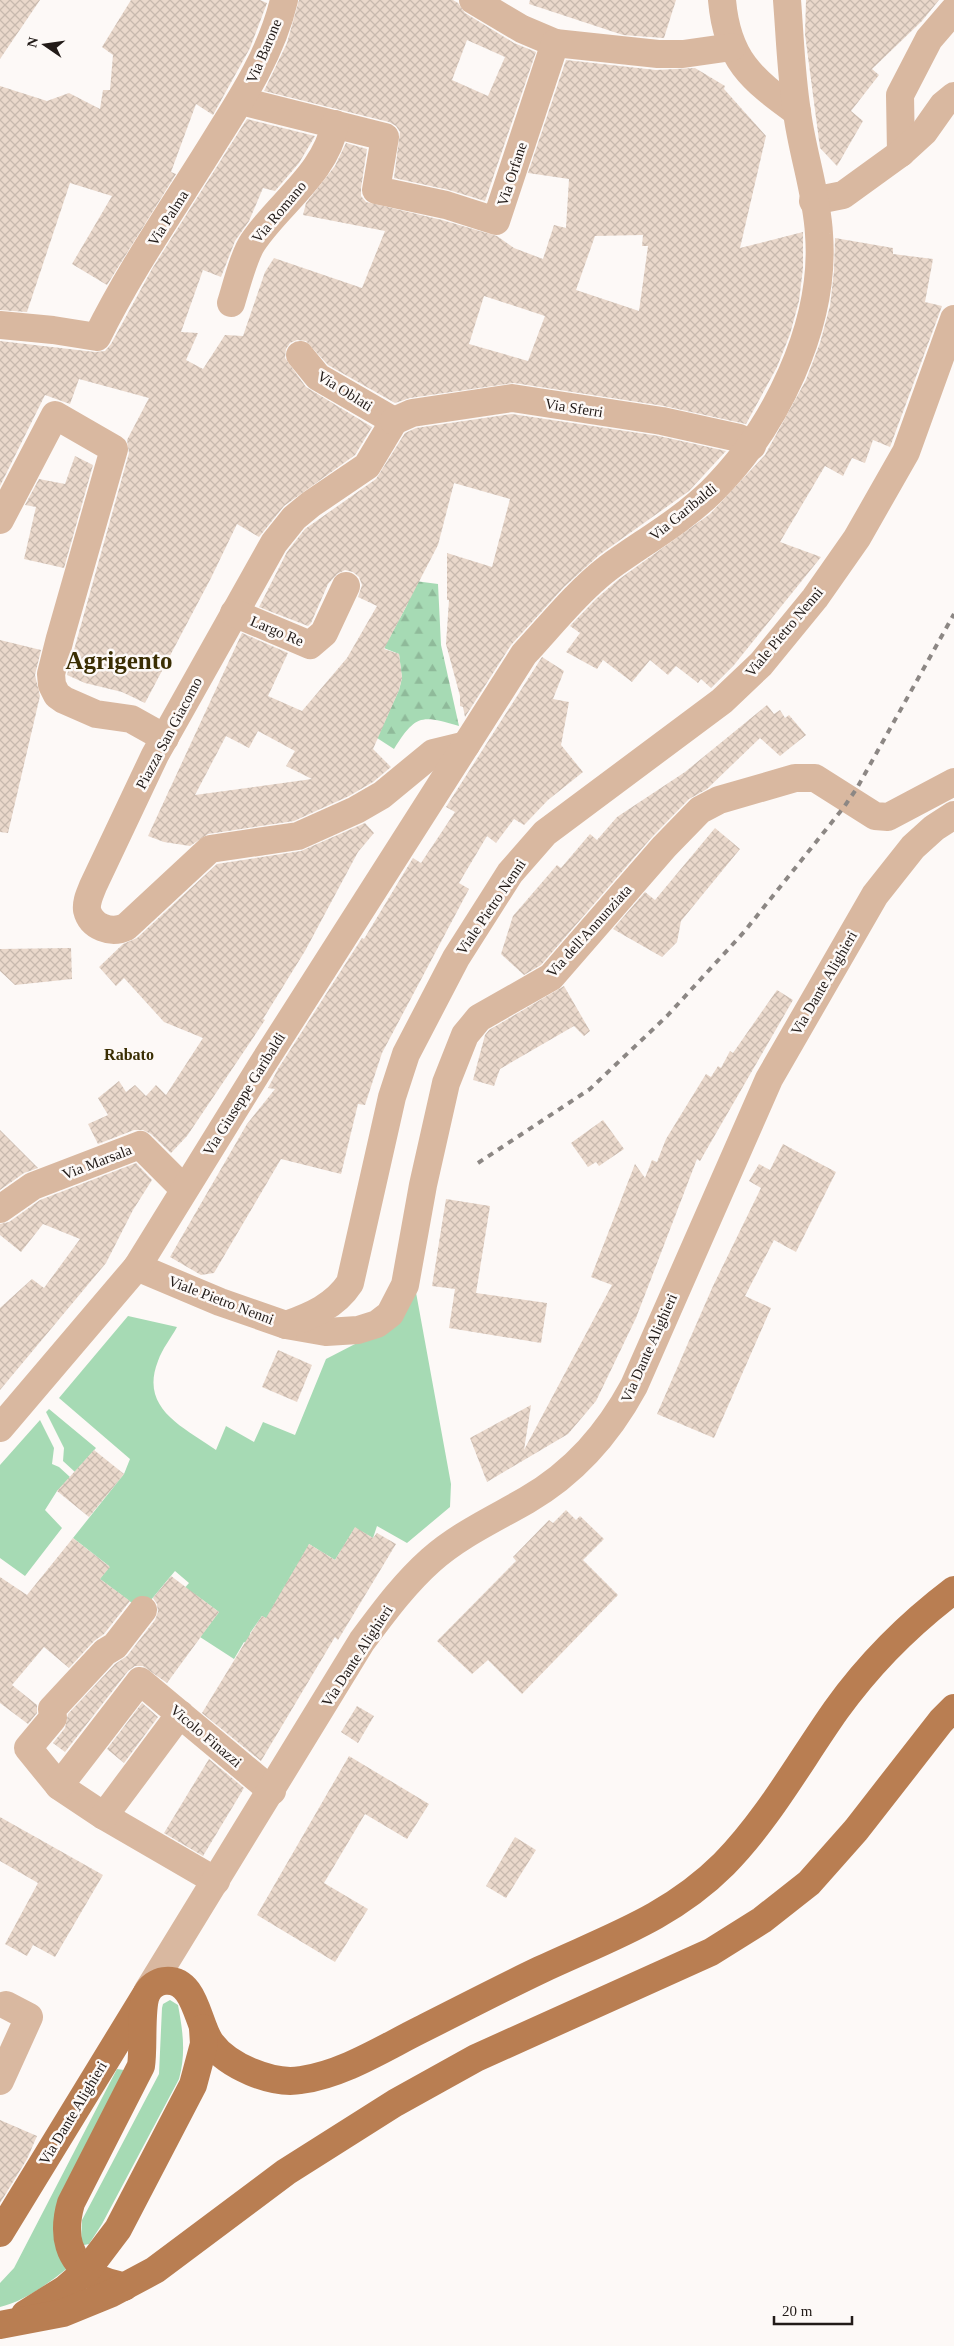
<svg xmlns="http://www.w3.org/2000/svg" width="954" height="2346" font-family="'Times New Roman',serif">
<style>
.green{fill:#a6dab4}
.forest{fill:url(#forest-firs)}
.building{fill:url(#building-cross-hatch);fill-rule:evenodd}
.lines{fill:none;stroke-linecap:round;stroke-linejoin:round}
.minor{stroke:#d9b8a0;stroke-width:28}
.major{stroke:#b97e52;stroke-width:28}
.rail{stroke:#8c8784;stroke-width:4;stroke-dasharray:6 6;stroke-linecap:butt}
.labels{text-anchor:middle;stroke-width:5;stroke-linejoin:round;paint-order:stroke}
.street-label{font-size:15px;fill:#221b18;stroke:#fdf9f7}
.neighbourhood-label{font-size:16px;font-weight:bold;fill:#3a2e03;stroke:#fdf9f7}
.town-label{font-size:25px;font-weight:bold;fill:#3a2e03;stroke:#fdf9f7}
</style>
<defs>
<pattern id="forest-firs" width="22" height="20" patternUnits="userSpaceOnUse" patternTransform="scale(1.25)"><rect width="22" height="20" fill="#a6dab4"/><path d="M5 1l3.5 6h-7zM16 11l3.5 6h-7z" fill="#8fba9a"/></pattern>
<pattern id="building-cross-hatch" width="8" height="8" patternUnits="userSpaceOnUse" patternTransform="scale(1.25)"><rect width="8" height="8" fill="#ead8cb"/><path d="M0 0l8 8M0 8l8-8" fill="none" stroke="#c8b9ae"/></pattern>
</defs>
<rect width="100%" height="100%" fill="#fdf9f7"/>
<g class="green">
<path d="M415,1287L451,1484L450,1507L407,1543L377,1526L373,1538L355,1528L335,1560L309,1544L286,1630L262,1616L250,1633V1645L244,1642L234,1659L200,1637L219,1612L200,1598L181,1618L168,1607L189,1583L175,1571L146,1606H136L100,1579L109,1566L73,1538L124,1474L130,1459L59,1398L128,1316L177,1327C171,1338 162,1349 158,1361C139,1409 184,1427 216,1450L226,1426L254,1442L263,1422L295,1435L326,1359L388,1327Z"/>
<path d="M49,1409L96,1448L75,1472L63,1461L64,1448L46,1412Z"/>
<path d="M40,1420L54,1448L52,1464L59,1467L70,1477L57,1491L45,1510L62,1528L25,1576L0,1558V1465Z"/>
<path d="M170,2000L178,2005C183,2032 186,2053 179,2079L102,2224L89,2244L84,2245L81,2241L82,2220L159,2074L162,2008L163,2004Z"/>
<path d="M117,2069L124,2070L65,2196L69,2267C47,2284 27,2300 0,2307V2283L14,2268Z"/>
</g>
<path class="forest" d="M415,581L438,584L441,645L459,726C421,715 416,714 394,749L377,738L399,690L402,678L399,654L384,648L407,605Z"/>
<g class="building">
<path d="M0,0H40L0,59Z"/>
<path d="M131,0H260L267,3L250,48L213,115L196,104L171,172L176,174L107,285L72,264L112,196L70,183L27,312L0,310V86L47,101L69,93L100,109L103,90H110L113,55L102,47Z"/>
<path d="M299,0H453L458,3L465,13L514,43L536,52L485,201L449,190L394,178L400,132L396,126L389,122L264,91L287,43ZM467,40L505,57L488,96L452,80Z"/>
<path d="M530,0H676L664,38L623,35L529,4Z"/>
<path d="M806,0H939L922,21L872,69L879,75L851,111L863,121L837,166L820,148L805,34Z"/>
<path d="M566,60L656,70L695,68L725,86L724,89L766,136L740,248L803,232V268L799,301L790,334L777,367L746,424L664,406L514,383L410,398L395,403L328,365L306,341L297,340L290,343L286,349L285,358L306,387L372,427L355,455L284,506L259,537L237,524L211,578L145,703L122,692L85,683L67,675L129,453L127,440L149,398L79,379L70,404L45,395L0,486V341L95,352L105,351L111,344L152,269L247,119L315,136L299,163L275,191L263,188L249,221L235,241L221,277L203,270L181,332L198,333L186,360L203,369L225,335L243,336L265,272L274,258L362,288L385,231L303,215L306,203L335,166L346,143L367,149L361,188V196L366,202L442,220L497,236L514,248L543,259L554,225L566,228L569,179L528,173ZM643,235L642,246H648L639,311L576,290L595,236ZM484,296L545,316L528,361L469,344Z"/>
<path d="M835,238L893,248V254L933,259L925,302L942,306L890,447L873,440L865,463L852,458L843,476L825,466L780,542L821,557L734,665L711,688L701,679L698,683L676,666L668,675L650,660L632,682L603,660L597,669L566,652L580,633L570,626L596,599L618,580L710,514L765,455L806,380L820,343L830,306L834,271Z"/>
<path d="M512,414L659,436L726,451L689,491L599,555L564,587L511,645L465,717L463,707L460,706V696L446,644L449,600H447V553L492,567L510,499L454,483L438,545L384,649L399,654L402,678L399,690L373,749L391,767L373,782L349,796L294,821L208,834L190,846L164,842L148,836L242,633L288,653L268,696L302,711L347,658L377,606L358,597L362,585L359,577L353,572L345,570L337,574L328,584L311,623L308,626L259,607L287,552L305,529L376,479L405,433L416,428ZM258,731L295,751L286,766L312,779L195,795L226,736L249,748Z"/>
<path d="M75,456L93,465L64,568L24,559L36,507L25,505L39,479L65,484Z"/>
<path d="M0,640L41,650L35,675L40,696L8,833L0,832Z"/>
<path d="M542,657L564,671L553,699L569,702L561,745L583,772L548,800L524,825L514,819L496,843L487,836L459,883L469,889L382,1053L365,1105L358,1104L341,1174L281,1159L214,1273L201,1275L170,1257L247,1124L275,1089L268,1088L278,1069L362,938L364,939L413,858L421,863L455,812L446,807Z"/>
<path d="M767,705L774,714L780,710L785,718L789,715L806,735L780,756L760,738L707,789L689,799L652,837L541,965L524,975L501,954L513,916L557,865L561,868L590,834L597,840L617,817L685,772Z"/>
<path d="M365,823L374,833L358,852L305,951L263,1019L265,1020L187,1136L171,1153L151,1134L143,1130H134L98,1144L88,1124L108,1115L98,1098L119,1081L126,1092L135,1085L146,1096L156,1085L166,1095L203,1038L164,1022L124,978L116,986L99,967L123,944L137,938L217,864L301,851Z"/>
<path d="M715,828L740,849L681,921L677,942L662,957L613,929L645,892L655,900Z"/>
<path d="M71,948L72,979L15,985L0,971V949Z"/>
<path d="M564,986L590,1031L584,1036L574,1026L500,1069L494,1086L473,1080L485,1035L489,1030Z"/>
<path d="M777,990L793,1000L700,1161L697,1159L636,1318L596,1401L568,1434L487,1482L470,1438L531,1405L524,1450L612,1285L591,1277L635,1164L645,1178L652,1160L657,1162L666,1139L706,1074L711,1077L718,1066L721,1068L730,1051L733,1053Z"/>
<path d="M603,1120L624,1149L599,1166L596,1162L588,1167L571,1143Z"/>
<path d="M0,1130L38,1168L24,1173L0,1190Z"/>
<path d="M783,1144L836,1172L796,1252L774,1240L745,1296L771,1308L714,1438L657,1414L713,1286L761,1188L749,1181L759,1164L770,1170Z"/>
<path d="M136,1163L152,1180L133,1210L106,1263L0,1390V1308L32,1279L44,1288L80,1239L43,1224L21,1252L0,1235V1224L9,1222L40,1200Z"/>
<path d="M446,1199L490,1206L476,1293L547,1303L541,1343L449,1328L455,1289L432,1286Z"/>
<path d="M278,1350L312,1365L297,1402L262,1387Z"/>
<path d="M94,1450L124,1474L89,1517L57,1491Z"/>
<path d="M566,1510L576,1520L580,1516L604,1539L583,1560L618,1595L522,1694L488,1660L472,1674L437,1641L516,1561L513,1557L549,1520L553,1523Z"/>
<path d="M355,1527L373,1538L377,1533L396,1544L338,1640L335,1637L261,1761L202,1713L252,1631L262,1616L266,1618L309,1544L335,1560Z"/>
<path d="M73,1538L110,1567L100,1579L130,1601L104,1634L94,1641L69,1668L44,1647L12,1685L37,1705V1713L28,1724L0,1703V1577L27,1595Z"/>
<path d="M171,1576L219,1612L167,1683L143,1666H135L128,1671L65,1752L53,1743L65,1728L68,1714L115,1664L127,1656L155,1620L158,1612L157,1604L153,1598Z"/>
<path d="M142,1703L158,1717L124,1763L107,1749Z"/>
<path d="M357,1706L374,1716L358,1743L341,1732Z"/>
<path d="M349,1756L429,1804L407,1839L365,1814L324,1883L368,1909L335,1962L257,1915Z"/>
<path d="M209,1759L244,1788L203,1856L164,1833Z"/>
<path d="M0,1817L103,1875L55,1957L33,1945L27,1956L5,1944L38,1883L0,1861Z"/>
<path d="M515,1837L536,1850L506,1898L486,1886Z"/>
<path d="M0,2120L37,2136L27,2159L0,2203Z"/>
</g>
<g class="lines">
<g class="minor">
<path d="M473,0L522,29L555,43"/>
<path d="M722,0C727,59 751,79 797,112"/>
<path d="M241,101L385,137L376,190L446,205L496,221L555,43L658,54H683L732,47"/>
<path d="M901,153L900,95L929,39L954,10"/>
<path d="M813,201L843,195L901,153L924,132L943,105L954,96"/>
<path d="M231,303C236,287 244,255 253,242C279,203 326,173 335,124"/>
<path d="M0,325L53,330L97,337C131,268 176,204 216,139C244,95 272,51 284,0"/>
<path d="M300,355L318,377L394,421"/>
<path d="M394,421L367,466L311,504L294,518L274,543L155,755L93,886C90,894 86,901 87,910C91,927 111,934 126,927L210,849L298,836L356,810L382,795L433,753L466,745"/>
<path d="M394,421L412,413L512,398L662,421L739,438L752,446"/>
<path d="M0,520L55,415L114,449L60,638L51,674L52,685L57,695L64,700L96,714L131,719L165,738"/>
<path d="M234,613L310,645L324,633L346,586"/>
<path d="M0,1209L33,1186L140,1145L184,1189"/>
<path d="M137,1267L220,1302L286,1325L326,1332L358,1330L377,1324L390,1314L405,1285L423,1185L446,1083L465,1035L479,1018L551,977L664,847L700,810L719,800L795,778H815L875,816L888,817L954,782"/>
<path d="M286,1325C311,1316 335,1306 350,1283L392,1097L406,1054L456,958L510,873L545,833L722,701L761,664L815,598L857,538L906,452L954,319"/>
<path d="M0,1428L137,1267L260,1068L524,654C551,625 577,592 608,568C642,543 680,522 711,492C775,429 826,325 819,234C817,194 802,152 797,112C791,75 790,37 787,0"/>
<path d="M143,1610L115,1646L105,1652L52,1709L53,1718L28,1748L59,1786L104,1816L216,1881"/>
<path d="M59,1786L140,1681L272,1791"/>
<path d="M104,1816L180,1714"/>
<path d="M147,1992L362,1641C383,1613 404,1584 431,1560C459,1535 494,1519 527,1500C575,1472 608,1434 634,1386L769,1079L875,895L913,847L934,828L954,815"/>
<path d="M0,2081L29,2017L6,2005"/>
</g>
<g class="major">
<path d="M0,2233L145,1996"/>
<path d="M124,2287C116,2284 105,2282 97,2278C67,2261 62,2234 71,2203L141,2066C144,2048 140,2006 147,1993C150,1987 157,1982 164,1981C196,1977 197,2024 211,2043C228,2066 272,2085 301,2080C343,2074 382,2049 420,2030C460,2010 500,1989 540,1970C608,1938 670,1918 724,1864C769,1818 800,1761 836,1710C869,1664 909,1624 954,1590"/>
<path d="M25,2314L65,2289L87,2270L118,2229L193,2085L204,2044L203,2028"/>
<path d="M0,2325L63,2313L112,2293L155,2270L286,2172L395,2103L476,2058L711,1952L762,1920L809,1883L856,1830L941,1721L954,1708"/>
</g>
<path class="rail" d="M478,1163L590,1089L667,1016L744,932L844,807L857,788L954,614"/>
</g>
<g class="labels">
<g class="street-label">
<text transform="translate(264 51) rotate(-67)" y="5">Via Barone</text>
<text transform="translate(512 174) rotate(-72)" y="5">Via Orfane</text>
<text transform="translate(279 212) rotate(-50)" y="5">Via Romano</text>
<text transform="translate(168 218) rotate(-58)" y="5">Via Palma</text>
<text transform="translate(345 391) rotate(32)" y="5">Via Oblati</text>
<text transform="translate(574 408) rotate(9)" y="5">Via Sferri</text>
<text transform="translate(683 512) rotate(-39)" y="5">Via Garibaldi</text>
<text transform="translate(277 631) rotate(23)" y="5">Largo Re</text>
<text transform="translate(784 632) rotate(-50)" y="5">Viale Pietro Nenni</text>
<text transform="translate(169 733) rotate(-62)" y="5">Piazza San Giacomo</text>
<text transform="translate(491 907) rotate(-56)" y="5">Viale Pietro Nenni</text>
<text transform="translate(589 931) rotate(-48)" y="5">Via dell'Annunziata</text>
<text transform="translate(824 983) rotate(-60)" y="5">Via Dante Alighieri</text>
<text transform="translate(244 1094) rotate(-58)" y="5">Via Giuseppe Garibaldi</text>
<text transform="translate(97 1162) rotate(-21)" y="5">Via Marsala</text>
<text transform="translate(221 1300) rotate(21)" y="5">Viale Pietro Nenni</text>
<text transform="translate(649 1348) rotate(-66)" y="5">Via Dante Alighieri</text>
<text transform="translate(357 1656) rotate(-57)" y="5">Via Dante Alighieri</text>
<text transform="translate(206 1736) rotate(40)" y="5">Vicolo Finazzi</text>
<text transform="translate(73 2113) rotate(-59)" y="5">Via Dante Alighieri</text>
</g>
<g class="neighbourhood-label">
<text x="129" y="1060">Rabato</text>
</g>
<g class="town-label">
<text x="119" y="669">Agrigento</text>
</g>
</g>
<g transform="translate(45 45) rotate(283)" stroke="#fdf9f7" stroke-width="4" paint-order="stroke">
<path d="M0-4L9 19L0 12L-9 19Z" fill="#221b18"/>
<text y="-8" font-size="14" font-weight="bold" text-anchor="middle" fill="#221b18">N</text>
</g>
<path d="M774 2316v8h78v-8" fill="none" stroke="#221b18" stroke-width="2.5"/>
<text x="782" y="2316" font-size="15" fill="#221b18" stroke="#fdf9f7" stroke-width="4" paint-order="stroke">20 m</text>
</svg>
